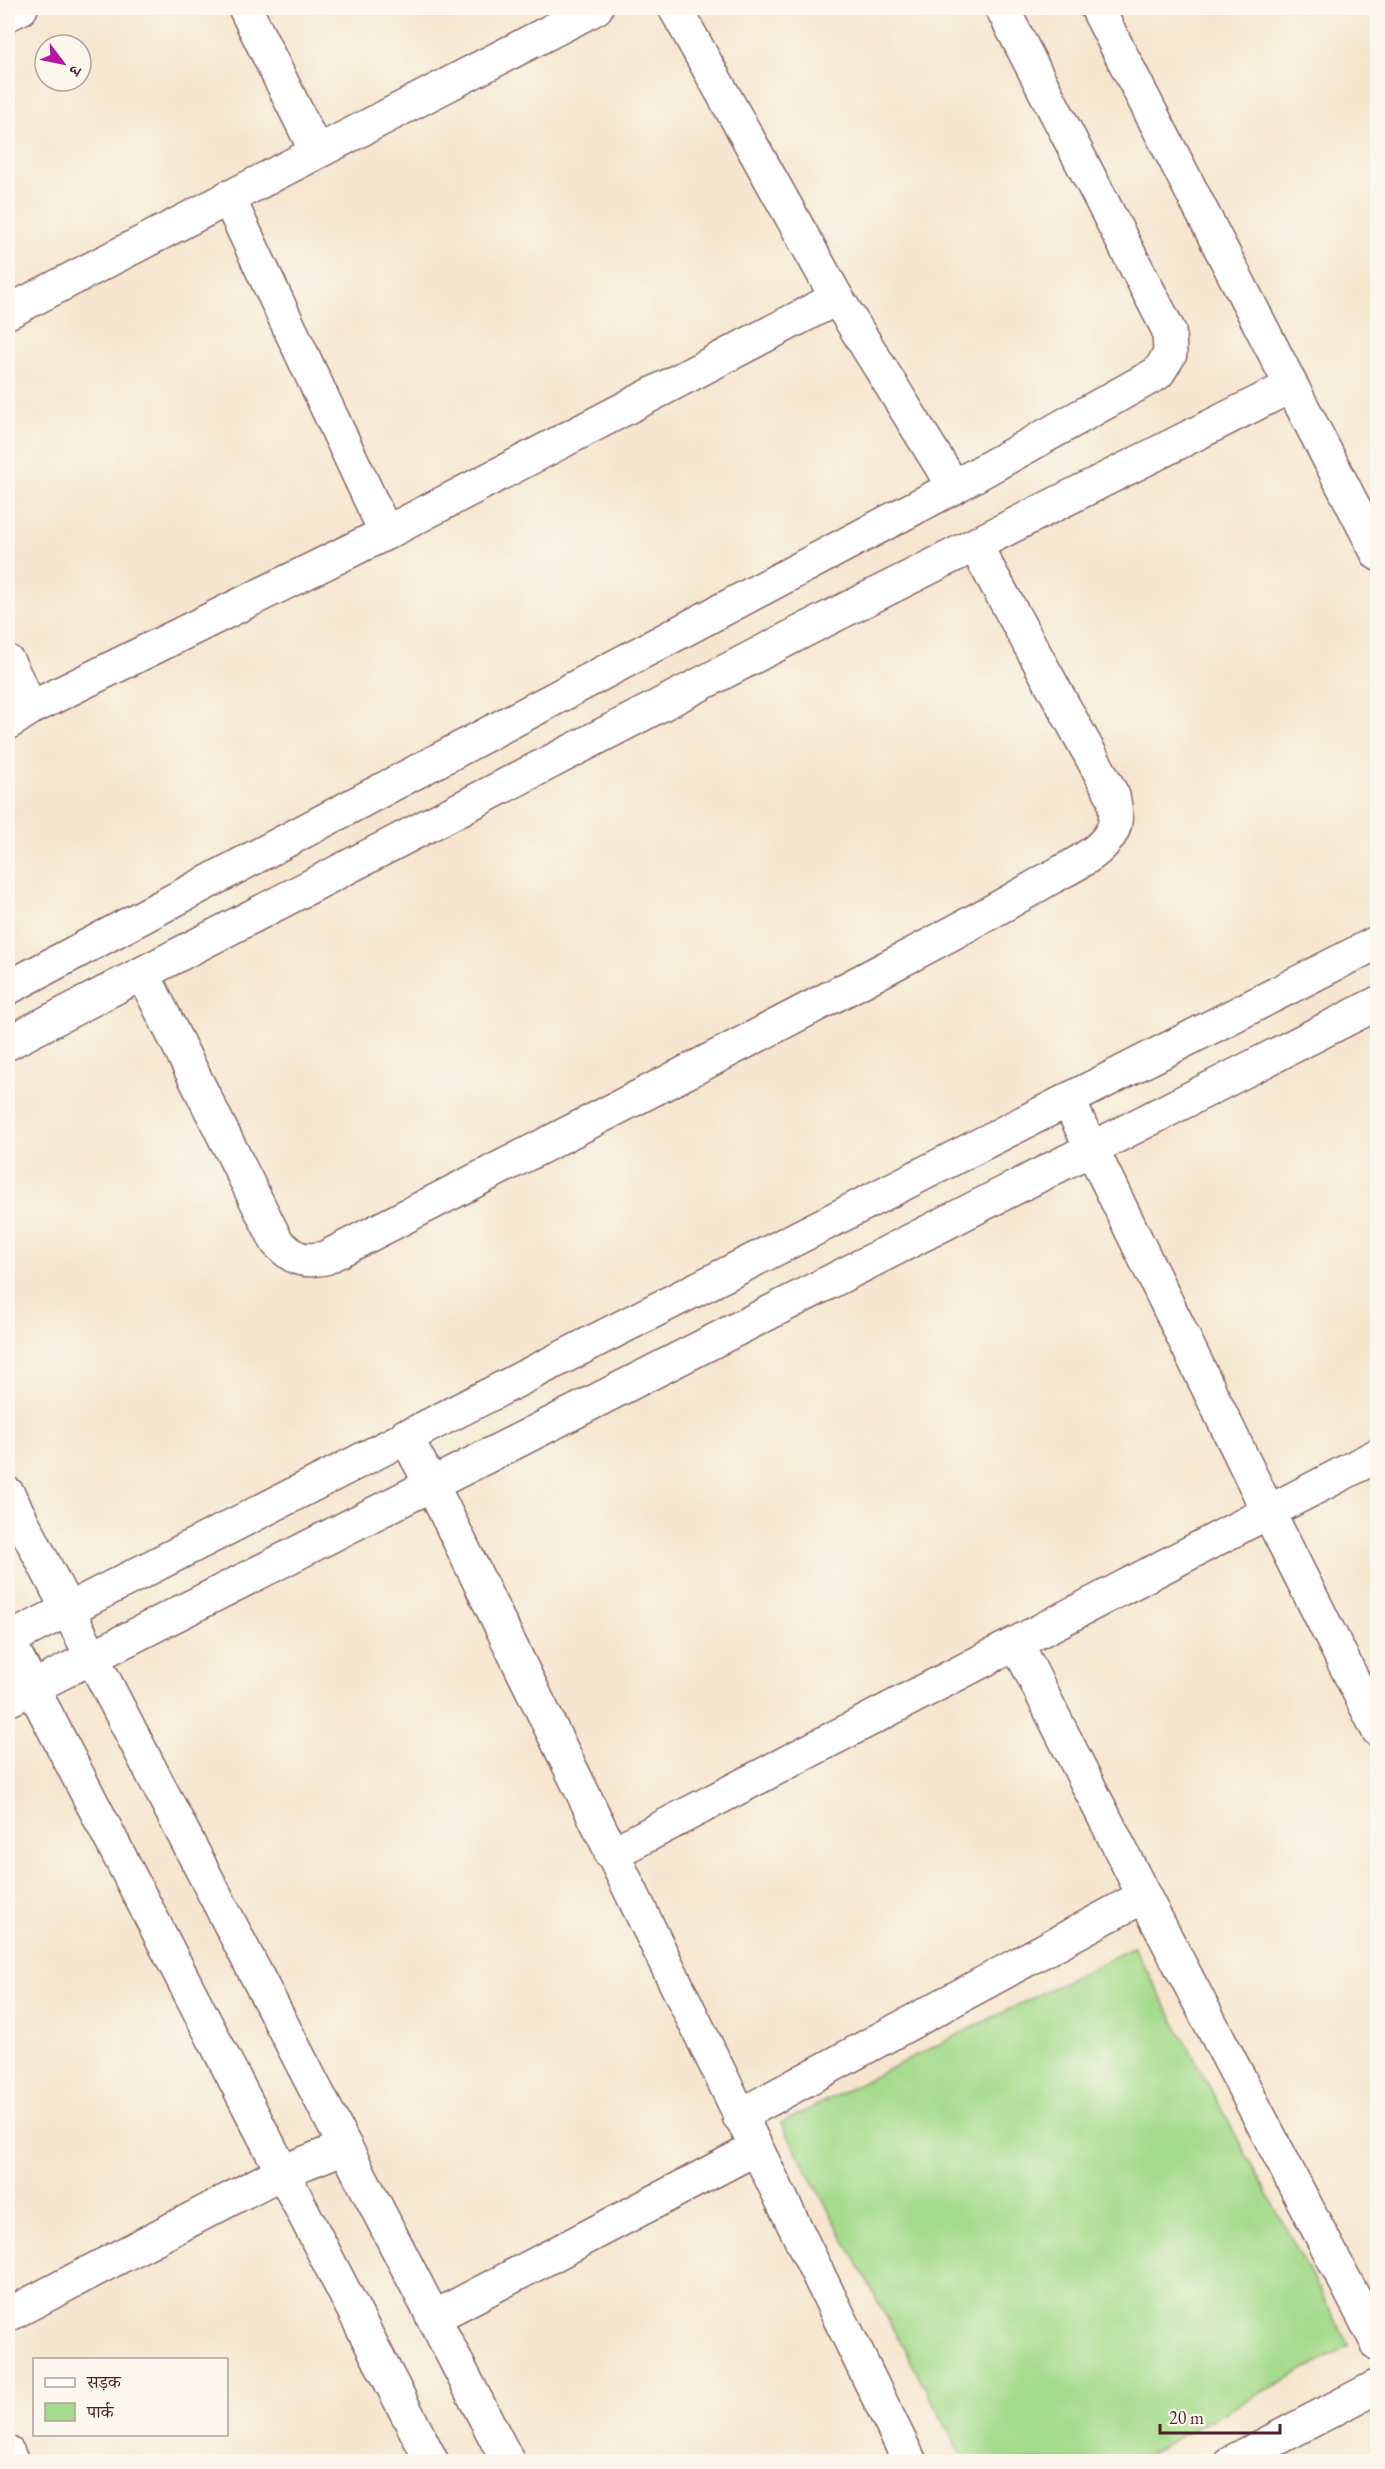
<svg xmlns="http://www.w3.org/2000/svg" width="1385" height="2469" font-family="'EB Garamond','Noto Serif Devanagari',serif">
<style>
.green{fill:#a4db8c;stroke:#777d5c;stroke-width:1.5}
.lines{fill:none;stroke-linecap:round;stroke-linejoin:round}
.minor-casing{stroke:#866564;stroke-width:36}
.minor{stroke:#fff;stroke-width:33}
</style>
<rect width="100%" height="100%" fill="#fbf7ec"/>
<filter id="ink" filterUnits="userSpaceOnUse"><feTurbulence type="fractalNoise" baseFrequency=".0167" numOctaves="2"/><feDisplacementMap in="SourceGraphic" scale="12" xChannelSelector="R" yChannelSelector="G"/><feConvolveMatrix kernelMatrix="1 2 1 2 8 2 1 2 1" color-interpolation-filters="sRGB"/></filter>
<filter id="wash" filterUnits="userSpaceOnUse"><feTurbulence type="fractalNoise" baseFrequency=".008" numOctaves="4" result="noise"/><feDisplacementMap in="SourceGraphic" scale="24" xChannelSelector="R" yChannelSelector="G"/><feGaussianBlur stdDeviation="1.35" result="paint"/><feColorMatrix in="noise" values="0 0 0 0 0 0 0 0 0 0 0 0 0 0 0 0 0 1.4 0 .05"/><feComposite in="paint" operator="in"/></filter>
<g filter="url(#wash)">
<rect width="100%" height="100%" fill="#f6e6cf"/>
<path class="green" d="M1134,1947L1349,2345L1135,2461H965L781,2123Z"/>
</g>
<g filter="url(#ink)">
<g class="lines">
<g class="minor-casing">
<g id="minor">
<path d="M245,8L316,151"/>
<path d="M675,8L837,298L954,487"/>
<path d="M1097,8L1378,554"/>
<path d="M8,14L21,8"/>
<path d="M228,197L386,533"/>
<path d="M8,312L596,8"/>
<path d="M8,662L31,708"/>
<path d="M8,723L31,708L386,533L837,298"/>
<path d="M143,974L277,1242C293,1258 301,1263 325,1258C514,1160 704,1065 892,965C942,939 992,912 1040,884C1060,872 1084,862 1100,847C1117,831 1118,817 1113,796L975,545"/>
<path d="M8,988L954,487L1158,373L1170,354L1169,331L1002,8"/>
<path d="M8,1043L807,629L1291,386"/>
<path d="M1068,1100L1269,1513L1378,1730"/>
<path d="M405,1436L432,1485L910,2462"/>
<path d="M8,1494L508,2462"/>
<path d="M8,1640L1378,942"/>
<path d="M8,1640L432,2462"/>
<path d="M1017,1644L1144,1896L1378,2344"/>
<path d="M8,1700L1378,1003"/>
<path d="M611,1854L1378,1455"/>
<path d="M739,2116L1144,1896"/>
<path d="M8,2315L282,2172L345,2147"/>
<path d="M433,2318L755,2149"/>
<path d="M8,2453L12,2462"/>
<path d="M1232,2462L1378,2386"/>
</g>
</g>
<use href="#minor" class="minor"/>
</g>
</g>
<rect width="1385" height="2469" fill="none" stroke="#fbf7ec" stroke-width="30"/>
<rect x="33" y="2358" width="195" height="78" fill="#fbf7ec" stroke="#b4a19f" stroke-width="1.5"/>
<rect x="45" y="2378" width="30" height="9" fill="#ffffff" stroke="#b4a19f" stroke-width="1.5"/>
<text x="87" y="2388" font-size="18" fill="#4a1f2b">सड़क</text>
<rect x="45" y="2403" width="30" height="18" fill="#a4db8c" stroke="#b4a19f" stroke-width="1.5"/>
<text x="87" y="2418" font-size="18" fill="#4a1f2b">पार्क</text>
<g transform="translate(63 63) rotate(122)"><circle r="28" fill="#fbf7ec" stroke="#b4a19f" stroke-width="1.5"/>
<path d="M0-4.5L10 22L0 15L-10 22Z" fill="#b5179e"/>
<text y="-9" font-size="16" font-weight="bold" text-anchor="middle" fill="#4a1f2b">उ</text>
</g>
<path d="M1160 2424v9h120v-9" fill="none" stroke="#4a1f2b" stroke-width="3"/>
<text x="1169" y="2424" font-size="18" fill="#4a1f2b" stroke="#fbf7ec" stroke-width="4.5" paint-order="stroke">20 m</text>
</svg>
